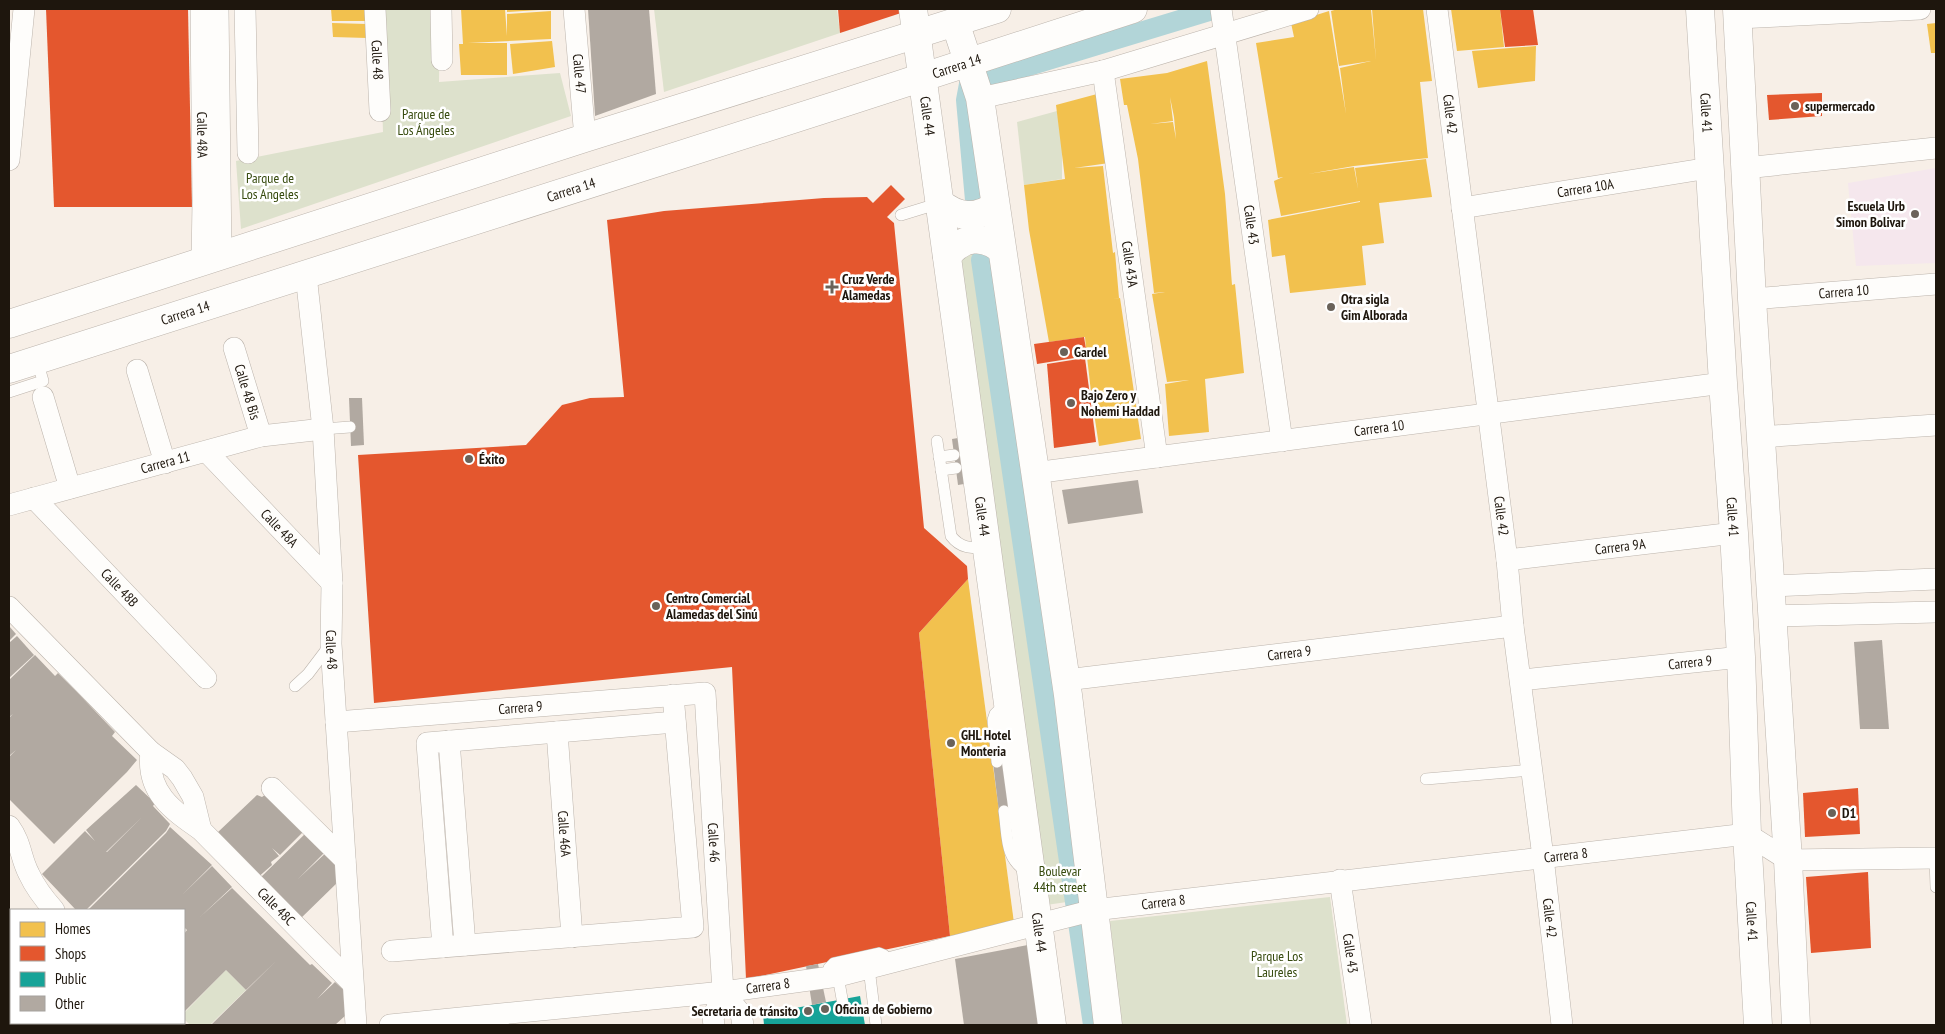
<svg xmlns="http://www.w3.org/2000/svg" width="1945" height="1034" font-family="'PT Sans Narrow',sans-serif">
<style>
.education{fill:#f5e7ed}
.green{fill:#dde1cc}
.homes{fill:#f2c14e;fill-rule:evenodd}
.shops{fill:#e4572e}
.public{fill:#17a398}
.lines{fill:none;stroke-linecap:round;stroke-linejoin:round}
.canal{stroke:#b2d5d8;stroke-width:20}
.building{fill:#b1a9a1;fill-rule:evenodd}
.lane-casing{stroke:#bcb4ac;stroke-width:12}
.street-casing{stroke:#bcb4ac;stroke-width:22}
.secondary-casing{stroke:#bcb4ac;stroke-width:29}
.primary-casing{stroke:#bcb4ac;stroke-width:29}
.lane{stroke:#fefdfb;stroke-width:11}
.street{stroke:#fefdfb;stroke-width:21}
.secondary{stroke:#fefdfb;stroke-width:28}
.primary{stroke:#fefdfb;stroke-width:28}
.poi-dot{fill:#6a6259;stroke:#fff;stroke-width:2}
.labels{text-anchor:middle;stroke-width:5;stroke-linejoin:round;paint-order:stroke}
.street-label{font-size:14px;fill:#1e160d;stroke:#fff}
.poi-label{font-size:14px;font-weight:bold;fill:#1e160d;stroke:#fff;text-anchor:start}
.park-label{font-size:14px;fill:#364a0d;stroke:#fff}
</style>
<rect width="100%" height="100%" fill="#f7efe7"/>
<path class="education" d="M1936,168V263L1856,266L1848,183Z"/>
<g class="green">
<path d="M379,9H440L439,82L560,73L571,116L241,229L236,161L383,132Z"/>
<path d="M654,9H837L840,33L664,92Z"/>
<path d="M1057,111L1062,146V179L1024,185L1017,122Z"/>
<path d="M981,251L989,253L1081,900L1046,905L959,257Z"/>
<path d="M1330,897L1347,1025H1121L1110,921Z"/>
<path d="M226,970L246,990L210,1025H190L184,1019V1013Z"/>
</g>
<g class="homes">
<path d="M331,9H367V21H332Z"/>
<path d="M461,9H505L507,36V14L551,11V39L468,43H507V75H461L459,44H463Z"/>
<path d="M507,9H539V10L507,12Z"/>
<path d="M1338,9H1371L1376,60L1372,9H1423L1432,81L1420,82L1428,158L1354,166L1308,174L1354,167L1358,189L1355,168L1426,159L1432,197L1379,203L1384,243L1362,246L1366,285L1290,293L1285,255L1272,257L1268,220L1360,202V201L1281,216L1274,181L1283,177L1278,178L1256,43L1294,37L1291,23L1329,11L1346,114L1340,68L1371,61L1339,66L1331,11Z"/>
<path d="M1451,9H1500L1504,47L1457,51Z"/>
<path d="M332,23L367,24V38L333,37Z"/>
<path d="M1936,23V53H1931L1927,24Z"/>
<path d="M552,41L555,67L513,74L510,44Z"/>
<path d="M1536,46L1535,81L1478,88L1472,51Z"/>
<path d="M1207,61L1225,194L1232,285L1235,284L1244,373L1205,379L1209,432L1169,436L1165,384L1189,380L1167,382L1152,294L1165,292L1154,293L1138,159L1127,105H1124L1120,79L1167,73ZM1170,97L1174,117L1176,139L1173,122L1150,124L1173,121Z"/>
<path d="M1097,94L1109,163L1074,168L1103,166L1113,253L1115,252L1119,298L1112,299L1120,298L1141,439L1099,446L1091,393L1115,389L1091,392L1087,357H1094V347L1086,348L1085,337L1049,342L1029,230L1024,185L1065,179L1056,105Z"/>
<path d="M968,579L1014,923L950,936L919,633Z"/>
</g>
<g class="shops">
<path d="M46,9H188L192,207H54Z"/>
<path d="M838,9H901V13L840,33Z"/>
<path d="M1500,9H1533L1538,45L1505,47Z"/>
<path d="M1822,93V116L1769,120L1767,95Z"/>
<path d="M891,185L905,199L887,217L894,223L924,528L967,566L968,579L919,633L950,936L746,979L732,667L374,703L358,455L526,445L562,405L590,398L624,397L607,220L664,211L824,198L867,197L873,203Z"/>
<path d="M1084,337L1086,349L1093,348V355L1037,364L1034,344Z"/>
<path d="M1085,358L1096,442L1054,448L1047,364Z"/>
<path d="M1858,788L1860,834L1805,837L1803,793Z"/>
<path d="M1868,872L1871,948L1811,953L1806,877Z"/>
</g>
<path class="public" d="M860,996L865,1025H764L763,1014Z"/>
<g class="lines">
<g class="canal">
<path d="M975,200L966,100L969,84L1216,9"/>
<path d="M981,260L1093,1025"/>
</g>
</g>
<g class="building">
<path d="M588,9H649L656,94L595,116Z"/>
<path d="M349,398H362L364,445L351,446Z"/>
<path d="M964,437L970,483L958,485L952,439Z"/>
<path d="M1138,480L1143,513L1068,524L1062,490Z"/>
<path d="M9,626L16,634L9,641Z"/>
<path d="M17,636L34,655L9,678V643Z"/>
<path d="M1882,640L1889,729H1860L1854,642Z"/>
<path d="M35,655L55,676L58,673L76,691L115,732L112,736L137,760L127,772L54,844L9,799V757L16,750L9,756V718L13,714L9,717V680Z"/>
<path d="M1005,761L1012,810L999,812L993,763Z"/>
<path d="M136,785L155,803L153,806L170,824L166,831L86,910H76L42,874L85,831L95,841L86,830ZM142,817L107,852H106Z"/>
<path d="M270,791L308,827L280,855L272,848L279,856L271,862L272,865L256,879L217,833L257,795L262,797Z"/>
<path d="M170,827L212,865L183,894L212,866L232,887L200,917L232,888L310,965L312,964L332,983L317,999L335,982L346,992V1015L335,1025H211L276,961L246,990L226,970L184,1012V934L187,930L184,927V910H88L166,833Z"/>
<path d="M309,830L328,849L298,879L330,849L339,858V881L298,921L259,879Z"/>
<path d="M1033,944L1046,1025H964L955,959Z"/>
<path d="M818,964L826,1002L812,1005L806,966Z"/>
<path d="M9,992L11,995V1023H37L39,1025H9Z"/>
</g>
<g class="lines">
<g class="lane-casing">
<g id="lane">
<path d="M901,215L940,203"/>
<path d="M9,392L43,381L37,360"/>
<path d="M323,429L350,427"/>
<path d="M937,441L951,536C961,549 972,548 987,548"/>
<path d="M939,457L954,455"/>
<path d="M941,470L956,468"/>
<path d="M295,686L308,674L330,645"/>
<path d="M997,762L993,720L995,714L1006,703"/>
<path d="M1426,779L1533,770"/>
<path d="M1004,811C1008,837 1004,859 1029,873"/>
<path d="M1935,858L1936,887"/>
<path d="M869,968L876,1025"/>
<path d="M838,976L844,1010"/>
<path d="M827,978L829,968L834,963L879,953L884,955L890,963"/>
</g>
</g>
<g class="street-casing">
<g id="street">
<path id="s1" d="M201,9L203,201L202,263"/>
<path d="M218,9L221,257"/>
<path d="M245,9L248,153"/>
<path id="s2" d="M375,9L380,111"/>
<path d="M441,9L442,60"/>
<path id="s3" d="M574,9L585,138"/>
<path id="s4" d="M1221,9L1282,441"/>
<path id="s5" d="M1437,9L1507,560L1513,626L1543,857L1562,1025"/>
<path d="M1738,18L1920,9"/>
<path id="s6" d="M1103,71L1157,457"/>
<path d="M980,98L1103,71L1308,9"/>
<path d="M9,160L24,9"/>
<path d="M1745,168L1936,148"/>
<path id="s7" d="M1462,208L1709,168"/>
<path id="s8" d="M306,275L323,429L332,583L331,644L356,1025"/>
<path id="s9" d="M1752,299L1936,284"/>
<path id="s10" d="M234,348L261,436"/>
<path d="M137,370L165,463"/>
<path d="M43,397L70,488"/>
<path d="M1760,437L1936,425"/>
<path id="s11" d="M207,452L332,583"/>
<path id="s12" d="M1034,473L1723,383"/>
<path id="s13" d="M34,498L206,678"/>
<path id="s14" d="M9,505L261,436L323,429"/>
<path id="s15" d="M1507,560L1734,533"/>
<path d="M1771,586L1936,579"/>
<path d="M9,607L151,752L175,769L182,778L193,797L201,830"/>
<path d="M1773,616L1936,612"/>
<path id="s16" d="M1066,680L1513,626"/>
<path id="s17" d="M1521,680L1741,657"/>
<path id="s18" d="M336,722L705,693L723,992L713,1018L714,1025"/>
<path id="s19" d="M557,732L572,937"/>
<path d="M449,741L465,945"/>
<path id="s20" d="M151,752C146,792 172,810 201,830L352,983"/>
<path d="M272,788L345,860"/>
<path d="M9,826C22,844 20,857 29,874C35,887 45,900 54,910"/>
<path id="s21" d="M1340,880L1361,1025"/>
<path d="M443,947L427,743L675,722"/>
<path d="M392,951L693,927L673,695"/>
<path d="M723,992L741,1014L743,1025"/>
<path d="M159,1023L161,1025"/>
<path id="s22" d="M390,1025L723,992L838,976L1094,910L1747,834L1788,860L1936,858"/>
</g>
</g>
<g class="secondary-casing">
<g id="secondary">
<path id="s23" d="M913,9L1052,1025"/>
<path d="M955,22L980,98L1068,695L1108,1025"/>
<path d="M940,203C958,218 976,219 995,206"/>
<path d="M947,256C962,237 982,234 1001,249"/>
</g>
</g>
<g class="primary-casing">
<g id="primary">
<path id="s24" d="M1700,9L1723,383L1734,533L1741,657L1747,834L1758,1025"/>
<path d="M1737,9L1752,299L1788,860L1796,1025"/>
<path d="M9,324L585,138L997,9"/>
<path id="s25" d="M9,369L834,106L1133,9"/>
</g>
</g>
<use href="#lane" class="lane"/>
<use href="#street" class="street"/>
<use href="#secondary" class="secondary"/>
<use href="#primary" class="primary"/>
</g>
<g class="poi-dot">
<circle cx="1795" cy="106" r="5"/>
<circle cx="1915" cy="214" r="5"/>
<path d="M829.5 279.5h5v5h5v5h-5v5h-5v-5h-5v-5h5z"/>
<circle cx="1331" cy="307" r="5"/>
<circle cx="1064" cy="352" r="5"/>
<circle cx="1071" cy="403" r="5"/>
<circle cx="469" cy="459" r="5"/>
<circle cx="656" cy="606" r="5"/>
<circle cx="951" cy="743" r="5"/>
<circle cx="1832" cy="813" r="5"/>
<circle cx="825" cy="1009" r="5"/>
<circle cx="808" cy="1011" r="5"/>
</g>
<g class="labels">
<g class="street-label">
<text dy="5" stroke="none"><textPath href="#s2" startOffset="51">Calle 48</textPath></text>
<text dy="5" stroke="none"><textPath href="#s25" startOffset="995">Carrera 14</textPath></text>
<text dy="5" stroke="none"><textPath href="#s3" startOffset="65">Calle 47</textPath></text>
<text dy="5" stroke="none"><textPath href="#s24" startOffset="104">Calle 41</textPath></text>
<text dy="5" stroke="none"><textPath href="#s5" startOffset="106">Calle 42</textPath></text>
<text dy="5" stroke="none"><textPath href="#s23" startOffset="108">Calle 44</textPath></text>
<text dy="5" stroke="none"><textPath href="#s1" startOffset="126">Calle 48A</textPath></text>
<text dy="5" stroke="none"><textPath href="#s7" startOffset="125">Carrera 10A</textPath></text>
<text dy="5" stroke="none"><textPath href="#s25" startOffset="590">Carrera 14</textPath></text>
<text dy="5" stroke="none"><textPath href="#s4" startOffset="218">Calle 43</textPath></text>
<text dy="5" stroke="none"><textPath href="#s6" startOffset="195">Calle 43A</textPath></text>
<text dy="5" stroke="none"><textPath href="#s9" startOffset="92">Carrera 10</textPath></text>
<text dy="5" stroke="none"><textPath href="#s25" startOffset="185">Carrera 14</textPath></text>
<text dy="5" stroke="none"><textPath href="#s10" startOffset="46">Calle 48 Bis</textPath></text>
<text dy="5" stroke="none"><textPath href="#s12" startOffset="348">Carrera 10</textPath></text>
<text dy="5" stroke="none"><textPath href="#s14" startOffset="162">Carrera 11</textPath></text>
<text dy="5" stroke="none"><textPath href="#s23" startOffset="512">Calle 44</textPath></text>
<text dy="5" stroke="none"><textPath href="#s5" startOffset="511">Calle 42</textPath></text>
<text dy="5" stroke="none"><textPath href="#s24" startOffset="509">Calle 41</textPath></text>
<text dy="5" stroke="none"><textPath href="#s11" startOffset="105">Calle 48A</textPath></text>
<text dy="5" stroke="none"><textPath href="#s15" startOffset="114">Carrera 9A</textPath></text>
<text dy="5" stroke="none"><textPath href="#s13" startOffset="124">Calle 48B</textPath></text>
<text dy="5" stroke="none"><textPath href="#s8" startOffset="376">Calle 48</textPath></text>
<text dy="5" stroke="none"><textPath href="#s16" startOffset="225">Carrera 9</textPath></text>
<text dy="5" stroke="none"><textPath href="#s17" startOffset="170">Carrera 9</textPath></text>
<text dy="5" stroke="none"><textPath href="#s18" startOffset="185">Carrera 9</textPath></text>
<text dy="5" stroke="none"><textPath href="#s19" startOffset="102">Calle 46A</textPath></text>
<text dy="5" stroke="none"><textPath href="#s18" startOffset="520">Calle 46</textPath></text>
<text dy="5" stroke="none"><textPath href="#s22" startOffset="1190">Carrera 8</textPath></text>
<text dy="5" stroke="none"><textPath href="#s22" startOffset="785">Carrera 8</textPath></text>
<text dy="5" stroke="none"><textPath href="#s20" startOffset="206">Calle 48C</textPath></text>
<text dy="5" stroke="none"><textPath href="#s5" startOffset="916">Calle 42</textPath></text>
<text dy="5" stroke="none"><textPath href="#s24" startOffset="914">Calle 41</textPath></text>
<text dy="5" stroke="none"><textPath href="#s23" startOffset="932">Calle 44</textPath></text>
<text dy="5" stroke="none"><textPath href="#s21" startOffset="74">Calle 43</textPath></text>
<text dy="5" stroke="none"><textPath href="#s22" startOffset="380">Carrera 8</textPath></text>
</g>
<g class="poi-label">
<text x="1805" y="111">supermercado</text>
<text x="1905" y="211" text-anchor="end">Escuela Urb<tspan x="1905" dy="16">Simon Bolivar</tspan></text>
<text x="842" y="284">Cruz Verde<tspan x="842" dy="16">Alamedas</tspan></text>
<text x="1341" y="304">Otra sigla<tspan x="1341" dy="16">Gim Alborada</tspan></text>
<text x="1074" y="357">Gardel</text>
<text x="1081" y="400">Bajo Zero y<tspan x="1081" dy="16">Nohemi Haddad</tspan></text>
<text x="479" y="464">Éxito</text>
<text x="666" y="603">Centro Comercial<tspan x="666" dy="16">Alamedas del Sinú</tspan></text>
<text x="961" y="740">GHL Hotel<tspan x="961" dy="16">Monteria</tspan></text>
<text x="1842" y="818">D1</text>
<text x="835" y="1014">Oficina de Gobierno</text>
<text x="798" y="1016" text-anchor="end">Secretaria de tránsito</text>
</g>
<g class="park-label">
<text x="426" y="119">Parque de<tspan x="426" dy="16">Los Ángeles</tspan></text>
<text x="270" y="183">Parque de<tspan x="270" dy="16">Los Angeles</tspan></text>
<text x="1060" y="876">Boulevar<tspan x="1060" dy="16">44th street</tspan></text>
<text x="1277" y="961">Parque Los<tspan x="1277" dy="16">Laureles</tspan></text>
</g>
</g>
<rect width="1945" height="1034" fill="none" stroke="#1e160d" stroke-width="20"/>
<rect x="10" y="909" width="175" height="115" fill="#ffffff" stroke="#a5a29e"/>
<rect x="20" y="922" width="25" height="15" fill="#f2c14e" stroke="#a5a29e"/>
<text x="55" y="934" font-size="15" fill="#1e160d">Homes</text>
<rect x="20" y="946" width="25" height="15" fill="#e4572e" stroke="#a5a29e"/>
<text x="55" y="959" font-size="15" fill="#1e160d">Shops</text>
<rect x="20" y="972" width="25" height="15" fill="#17a398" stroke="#a5a29e"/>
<text x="55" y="984" font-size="15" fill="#1e160d">Public</text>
<rect x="20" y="996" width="25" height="15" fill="#b1a9a1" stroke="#a5a29e"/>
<text x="55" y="1009" font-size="15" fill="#1e160d">Other</text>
</svg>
